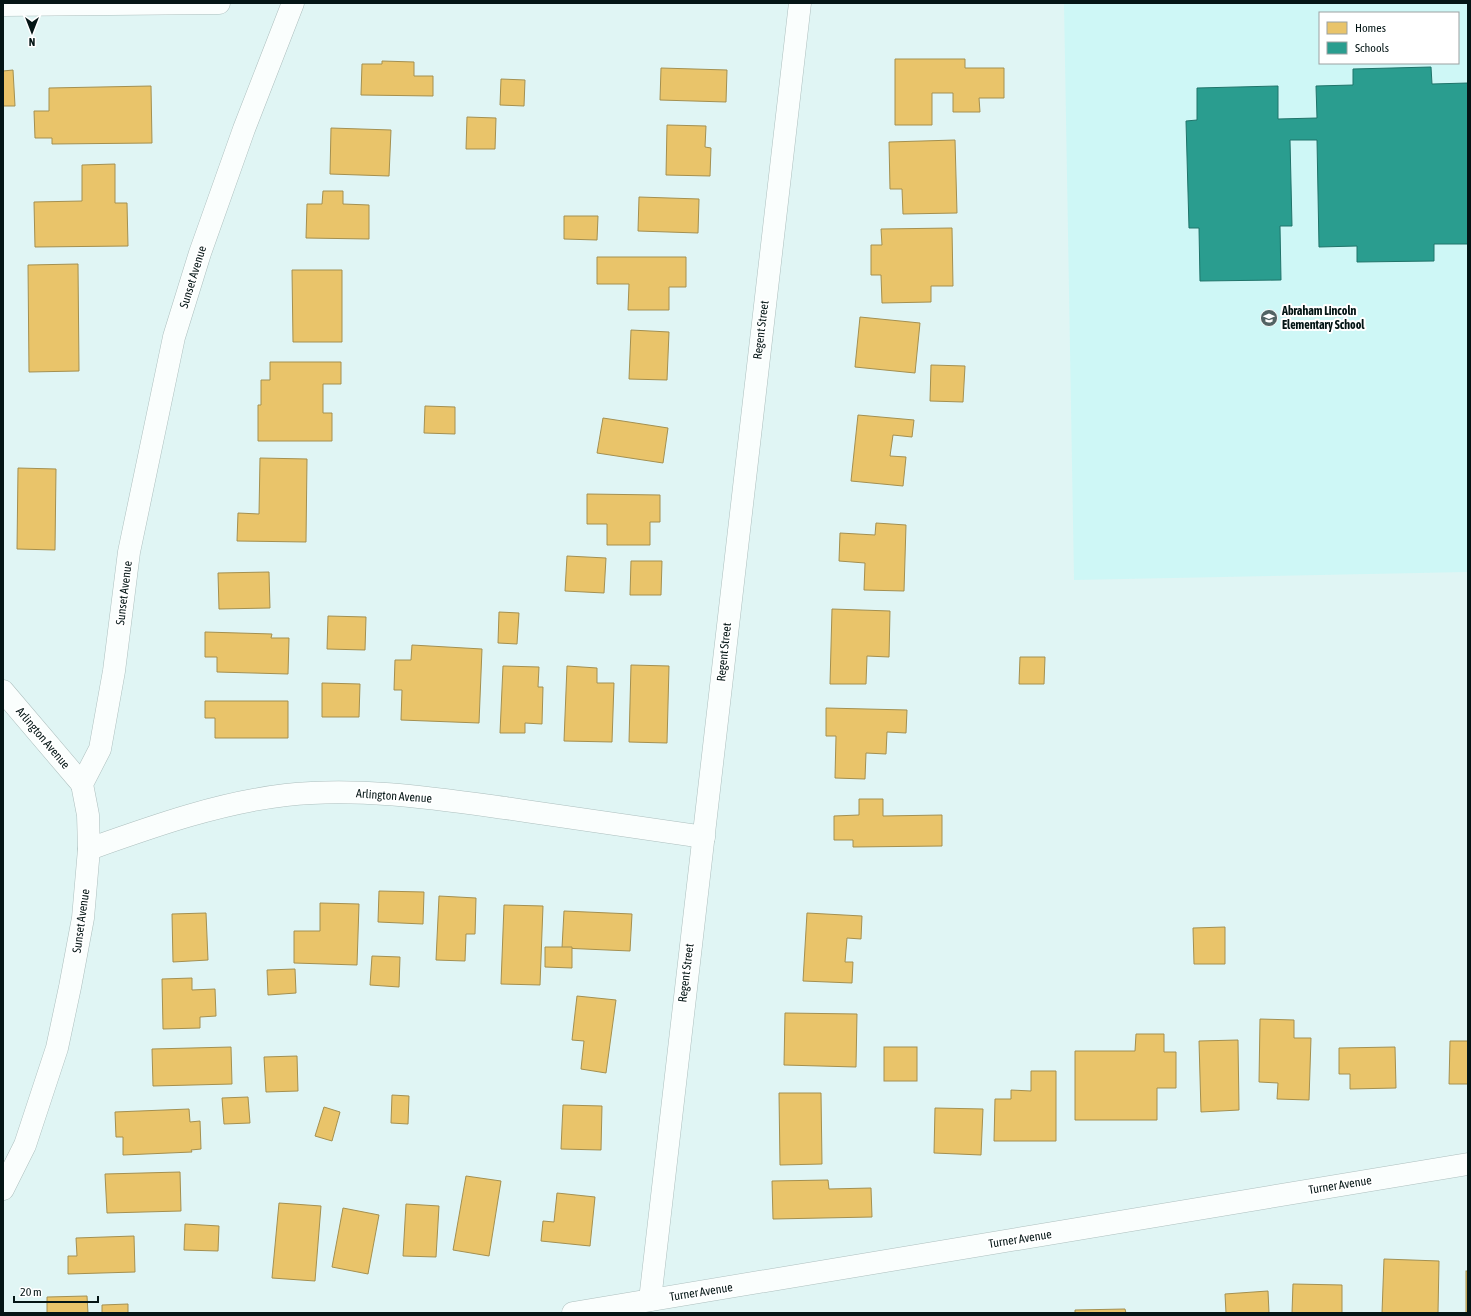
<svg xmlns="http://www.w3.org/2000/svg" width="1471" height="1316" font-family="'Asap Condensed',sans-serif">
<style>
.built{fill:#cef7f6;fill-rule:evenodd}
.homes{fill:#e9c46a;stroke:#a49050}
.schools{fill:#2a9d8f;stroke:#1f746a}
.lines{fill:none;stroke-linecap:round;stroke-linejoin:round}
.minor-casing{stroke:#adbfbe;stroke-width:23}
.minor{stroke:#fafefd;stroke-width:22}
.labels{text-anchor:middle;stroke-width:4;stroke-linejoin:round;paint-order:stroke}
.street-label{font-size:12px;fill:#041515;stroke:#fff}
.poi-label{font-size:12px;font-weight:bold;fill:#041515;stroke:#fff;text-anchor:start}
</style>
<rect width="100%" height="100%" fill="#e0f5f4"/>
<path class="built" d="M1064,3H1468V572L1074,580ZM1320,13H1458V63H1320Z"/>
<g class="homes">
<path d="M895,59H965V68H1004V98H979L980,112H953V93H932V125H895Z"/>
<path d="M382,61L414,62V76H433V96L361,95L362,64H382Z"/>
<path d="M661,68L727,70L726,102L660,100Z"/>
<path d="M13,70L15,106H3V71Z"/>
<path d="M501,79L525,80L524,106L500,105Z"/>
<path d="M151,86L152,143L52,144V138H35L34,111H49V88Z"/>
<path d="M467,117L496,118L495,149H466Z"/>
<path d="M667,125L706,126L705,147L711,148L710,176L666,175Z"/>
<path d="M331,128L391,130L389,176L330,174Z"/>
<path d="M955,140L957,213L903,214L902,189H890L889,142Z"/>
<path d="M115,164V203H127L128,246L35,247L34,202L82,201V165Z"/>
<path d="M323,191H343V204L369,205V239L306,238L307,204H322Z"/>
<path d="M639,197L699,199L698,233L638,231Z"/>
<path d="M564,216H598L597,240L564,239Z"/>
<path d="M952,228L953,286H931V302L882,303L881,275H871V245H882L881,229Z"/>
<path d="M597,257H686V287H669V310H628L629,284H597Z"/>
<path d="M78,264L79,371L29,372L28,265Z"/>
<path d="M292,270H342V342H293Z"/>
<path d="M860,317L920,323L915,373L855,367Z"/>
<path d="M631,330L669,332L667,380L629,379Z"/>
<path d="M270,362H341V384H323V413H332V441H258V405H261V380H270Z"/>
<path d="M931,365L965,366L963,402L930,401Z"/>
<path d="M425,406L455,407V434L424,433Z"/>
<path d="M858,415L914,420L912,437L893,435L890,456L906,457L903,486L851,481Z"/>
<path d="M603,418L668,428L663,463L597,453Z"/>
<path d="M260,458L307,459L306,542L237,541L238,513L259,514Z"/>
<path d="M18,468L56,469L55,550L17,549Z"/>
<path d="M587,494L660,495V522H650V545H607V524H587Z"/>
<path d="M876,523L906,525L904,591L864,590L865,563L839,561L840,533L875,535Z"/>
<path d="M567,556L606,558L604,593L565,591Z"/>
<path d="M631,561H662L661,595H630Z"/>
<path d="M269,572L270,608L219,609L218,573Z"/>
<path d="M832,609L890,611L889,657L867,656L866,684H830Z"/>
<path d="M499,612L519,613L517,644L498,643Z"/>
<path d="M328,616L366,617L365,650L327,649Z"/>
<path d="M205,632L272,634L271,638H289L288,674L217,672V657H205Z"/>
<path d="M412,645L482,649L479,723L401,720L402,690H394L395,660H411Z"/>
<path d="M1020,657H1045L1044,684H1019Z"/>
<path d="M631,665L669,666L667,743L629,742Z"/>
<path d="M503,666L539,667L538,687H543L542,724L525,723V733H500Z"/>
<path d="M567,666L597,668V683H614L612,742L564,741Z"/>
<path d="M322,683L360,684L359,717H322Z"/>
<path d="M205,701H288V738H215V718H205Z"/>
<path d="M826,708L907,710L906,733L887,732L886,754L866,753L865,779L835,778L836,736H826Z"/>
<path d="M859,799H883V816L942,815V846L853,847V840H834V816L859,815Z"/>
<path d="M379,891L424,892L423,924L378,922Z"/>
<path d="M439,896L476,898L475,934H466L465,961L436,960Z"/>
<path d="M320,903L359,904L357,965L294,963V931H320Z"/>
<path d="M504,905L543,906L540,985L501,984Z"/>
<path d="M564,911L632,914L630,951L562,948Z"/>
<path d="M206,913L208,960L173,962L172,914Z"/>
<path d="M807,913L862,916L861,939L847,938L845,962H853L852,983L803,981Z"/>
<path d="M1225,927V964H1194L1193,928Z"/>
<path d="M545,947H572V968L545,967Z"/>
<path d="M372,956L400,957L399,987L370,985Z"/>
<path d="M295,969L296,993L268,995L267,970Z"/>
<path d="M192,978V990L215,989L216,1016L200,1017V1028L163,1029L162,979Z"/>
<path d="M577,996L616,1000L606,1073L581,1069L584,1041L572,1040Z"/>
<path d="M785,1013L857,1014L856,1067L784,1065Z"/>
<path d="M1260,1019L1294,1020V1038H1311L1309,1100L1277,1099L1278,1083L1259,1082Z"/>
<path d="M1136,1034H1164V1052H1176V1088H1157V1120H1075V1051H1135Z"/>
<path d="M1238,1040L1239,1110L1201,1112L1199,1041Z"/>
<path d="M1450,1041H1468V1084H1449Z"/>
<path d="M231,1047L232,1084L153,1086L152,1049Z"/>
<rect x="884" y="1047" width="33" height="34"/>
<path d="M1395,1047L1396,1088L1350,1089V1074H1339V1048Z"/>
<path d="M297,1056L298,1091L266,1092L264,1057Z"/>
<path d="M1031,1071H1056V1141H994L995,1099H1011V1090L1031,1091Z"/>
<path d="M779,1093H821L822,1164L780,1165Z"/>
<path d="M392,1095L409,1096L408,1124L391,1123Z"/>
<path d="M248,1097L250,1123L224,1124L222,1098Z"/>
<path d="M563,1105L602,1106L601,1150L561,1149Z"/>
<path d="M324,1107L340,1112L332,1141L315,1136Z"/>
<path d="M935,1108L983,1109L981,1155L934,1153Z"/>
<path d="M189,1109L190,1122L200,1121L201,1149L191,1150L192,1152L123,1155V1137H116L115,1112Z"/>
<path d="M180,1172L181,1211L107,1213L105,1174Z"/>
<path d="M466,1176L501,1181L489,1256L453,1250Z"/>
<path d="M828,1180L829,1189L871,1188L872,1217L773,1219L772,1181Z"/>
<path d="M557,1193L595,1197L590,1246L541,1241L543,1221L554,1222Z"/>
<path d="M279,1203L321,1206L315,1281L272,1278Z"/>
<path d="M406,1204L439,1206L436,1257L403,1256Z"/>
<path d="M343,1208L379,1215L368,1274L332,1267Z"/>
<path d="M185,1224L219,1226L218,1251L184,1250Z"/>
<path d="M134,1236L135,1272L68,1274V1256H77L76,1238Z"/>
<path d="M1384,1259L1439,1261L1438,1313H1382Z"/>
<rect x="1466" y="1271" width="2" height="42"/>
<path d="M1293,1284L1342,1285V1313H1292Z"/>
<path d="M1268,1291L1269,1313H1226L1225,1294Z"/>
<path d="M87,1296L88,1313H47V1297Z"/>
<path d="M128,1304V1313H102V1305Z"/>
<path d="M1125,1309L1126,1313H1075V1310Z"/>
</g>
<path class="schools" d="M1431,67L1432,84L1468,83V244H1434V261L1357,262V246L1319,247L1317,140H1290L1292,226H1280L1281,280L1200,281L1199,228H1189L1186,121L1197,120V88L1278,86V119L1317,118L1316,86L1353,85V69Z"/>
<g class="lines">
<g class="minor-casing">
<g id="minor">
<path d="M3,5L219,3"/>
<path d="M3,691L82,784"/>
<path d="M89,849C154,826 218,803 286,795C359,787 432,798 505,808C571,818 637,827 704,837"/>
<path d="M3,1189L25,1145L57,1048L70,987L83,918L89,849L88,815L82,784L100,749L114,671L129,552L174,337L200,253L244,129L293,3"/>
<path d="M650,1300L800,3"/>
<path d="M573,1313L1468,1164"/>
</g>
</g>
<use href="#minor" class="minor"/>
</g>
<defs>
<g id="school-disc" transform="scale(0.9)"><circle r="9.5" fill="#516363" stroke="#fff"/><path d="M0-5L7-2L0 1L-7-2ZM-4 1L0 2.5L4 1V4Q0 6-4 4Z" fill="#fff"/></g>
</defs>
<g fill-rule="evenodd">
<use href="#school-disc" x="1269" y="318"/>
</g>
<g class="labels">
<g class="street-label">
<text transform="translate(193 277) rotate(-73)" y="4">Sunset Avenue</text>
<text transform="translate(761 330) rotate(-83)" y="4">Regent Street</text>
<text transform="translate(124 593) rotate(-83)" y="4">Sunset Avenue</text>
<text transform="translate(724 652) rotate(-84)" y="4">Regent Street</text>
<text transform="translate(43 738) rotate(50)" y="4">Arlington Avenue</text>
<text transform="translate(394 796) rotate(4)" y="4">Arlington Avenue</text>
<text transform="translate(81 921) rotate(-82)" y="4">Sunset Avenue</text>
<text transform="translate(686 973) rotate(-83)" y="4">Regent Street</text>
<text transform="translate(1340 1185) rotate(-9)" y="4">Turner Avenue</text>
<text transform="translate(1020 1239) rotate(-9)" y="4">Turner Avenue</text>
<text transform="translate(701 1292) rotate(-9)" y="4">Turner Avenue</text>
</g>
<g class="poi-label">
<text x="1282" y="315">Abraham Lincoln<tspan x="1282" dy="14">Elementary School</tspan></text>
</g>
</g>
<rect width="1471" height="1316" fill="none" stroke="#041515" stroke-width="8"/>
<rect x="1319" y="12" width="140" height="52" fill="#ffffff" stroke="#9ba1a1"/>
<rect x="1327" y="22" width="20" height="12" fill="#e9c46a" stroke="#9ba1a1"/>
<text x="1355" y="32" font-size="12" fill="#041515">Homes</text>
<rect x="1327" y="42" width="20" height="12" fill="#2a9d8f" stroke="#9ba1a1"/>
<text x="1355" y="52" font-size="12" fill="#041515">Schools</text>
<g transform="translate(32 32) rotate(180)" stroke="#ffffff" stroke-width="3" paint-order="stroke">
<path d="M0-3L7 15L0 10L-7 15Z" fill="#041515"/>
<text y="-6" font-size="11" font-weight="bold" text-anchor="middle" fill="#041515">N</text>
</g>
<path d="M14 1296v6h84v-6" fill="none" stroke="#041515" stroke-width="2"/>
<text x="20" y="1296" font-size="12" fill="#041515" stroke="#ffffff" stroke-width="3" paint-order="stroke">20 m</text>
</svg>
